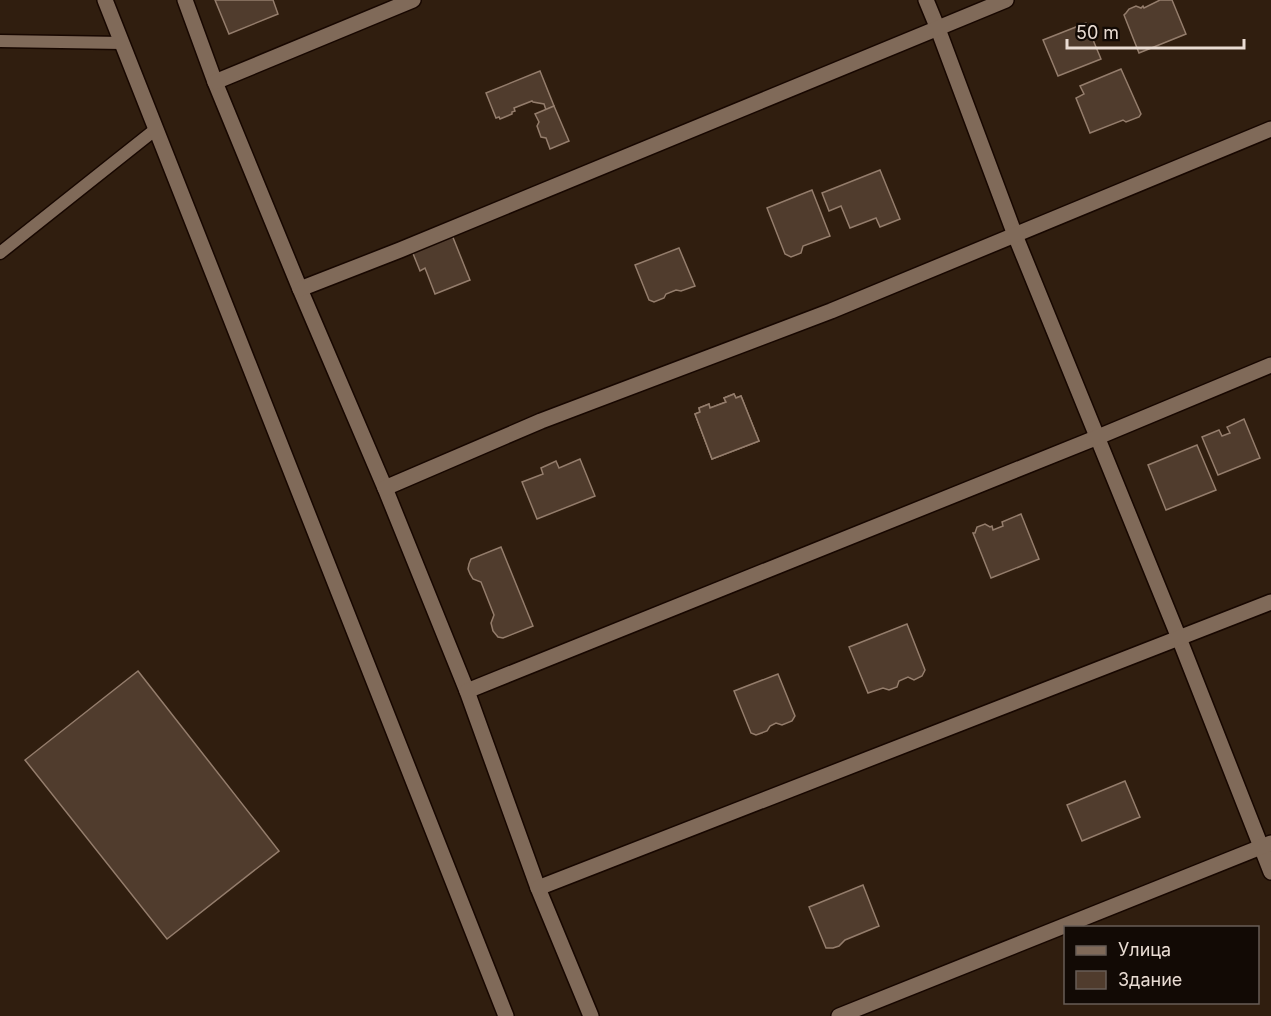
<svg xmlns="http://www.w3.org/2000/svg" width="1271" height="1016" font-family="Inter,sans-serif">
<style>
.building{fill:#503c2d;stroke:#947d6c;stroke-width:1.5}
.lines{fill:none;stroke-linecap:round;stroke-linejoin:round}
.service-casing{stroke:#170700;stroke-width:15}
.minor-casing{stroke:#170700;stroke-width:18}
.service{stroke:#806a59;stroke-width:12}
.minor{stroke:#806a59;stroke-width:15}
</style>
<rect width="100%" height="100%" fill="#301e0f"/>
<g class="building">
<path d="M215,0H273L278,14L229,34Z"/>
<path d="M1160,0H1172L1186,34L1139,53L1124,15L1126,13L1129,9L1136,6L1141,8L1143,6L1144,8Z"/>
<path d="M1086,23L1101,59L1058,76L1043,40Z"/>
<path d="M1121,69L1141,114L1139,117L1126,122L1123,120L1090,133L1076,98L1084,94L1080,86Z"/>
<path d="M540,71L554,106L546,110L544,104L533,102L532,101L514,108L515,111L512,112V114L500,119L499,117L496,118L486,93Z"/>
<path d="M554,106L569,141L550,149L546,138L541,137L537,126L539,122L535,114Z"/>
<path d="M880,170L900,219L880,227L876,218L850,228L841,206L829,211L822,193Z"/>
<path d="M812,190L830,236L803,246L801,253L791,257L785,254L767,208Z"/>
<path d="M452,235L470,280L435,294L425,268L420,271L412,251Z"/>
<path d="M679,248L695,286L681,291L676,290L666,294L664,298L654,302L649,300L635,265Z"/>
<path d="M734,394L736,398L741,396L759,441L712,459L695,414L700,412L699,408L709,404L710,408L726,402L724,398Z"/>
<path d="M734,394L736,398L741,396L759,441L712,459L695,414L700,412L699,408L709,404L710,408L726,402L724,398Z"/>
<path d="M1244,419L1260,458L1218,475L1202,437L1219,430L1222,436L1230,433L1227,427Z"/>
<path d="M1197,445L1216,490L1166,510L1148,465Z"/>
<path d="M580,459L595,496L537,519L522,482L543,474L541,468L556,461L559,468Z"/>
<path d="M1021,514L1039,559L991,578L973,533H975L977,527L985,524L990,527L992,526L993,530L1003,526L1002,522Z"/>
<path d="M501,547L533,626L503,638L498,637L493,631L491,623L494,615L481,582L473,579L470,574L468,569L469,564L471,559Z"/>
<path d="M907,624L925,670L922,676L914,680L908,677L899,681L897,687L889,690L883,688L868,693L849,647Z"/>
<path d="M138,671L279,851L167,939L25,760Z"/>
<path d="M778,674L795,716L792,721L782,725L776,723L770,726L767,731L756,735L751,733L734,691Z"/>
<path d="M1125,781L1140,817L1082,841L1067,805Z"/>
<path d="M863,885L879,926L845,940L839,946L833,948H826L809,907Z"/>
</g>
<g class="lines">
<g class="service-casing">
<g id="service">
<path d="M0,41L122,43"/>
<path d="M0,253L156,129"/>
</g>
</g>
<g class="minor-casing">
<g id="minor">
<path d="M105,0L506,1016"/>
<path d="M185,0L215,82L300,289L385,488L467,691L538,888L591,1016"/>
<path d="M926,0L938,29L1015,235L1179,638L1271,872"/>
<path d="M215,82L413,0"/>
<path d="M300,289L400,250L1006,0"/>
<path d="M385,488L541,421L831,311L1271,129"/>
<path d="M467,691L1098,437L1271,365"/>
<path d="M538,888L1271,602"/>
<path d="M839,1016L1271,843"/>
</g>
</g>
<use href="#service" class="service"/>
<use href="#minor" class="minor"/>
</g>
<rect x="1064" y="926" width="195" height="78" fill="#120a05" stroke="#685e57" stroke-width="1.5"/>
<rect x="1076" y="946" width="30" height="9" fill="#806a59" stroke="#685e57" stroke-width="1.5"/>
<text x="1118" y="956" font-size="18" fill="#e9dcd3">Улица</text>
<rect x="1076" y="971" width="30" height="18" fill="#503c2d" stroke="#685e57" stroke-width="1.5"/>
<text x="1118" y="986" font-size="18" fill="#e9dcd3">Здание</text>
<path d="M1067 39v9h177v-9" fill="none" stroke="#e9dcd3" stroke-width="3"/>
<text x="1076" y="39" font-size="18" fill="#e9dcd3" stroke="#120a05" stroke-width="4.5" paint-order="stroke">50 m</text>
</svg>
